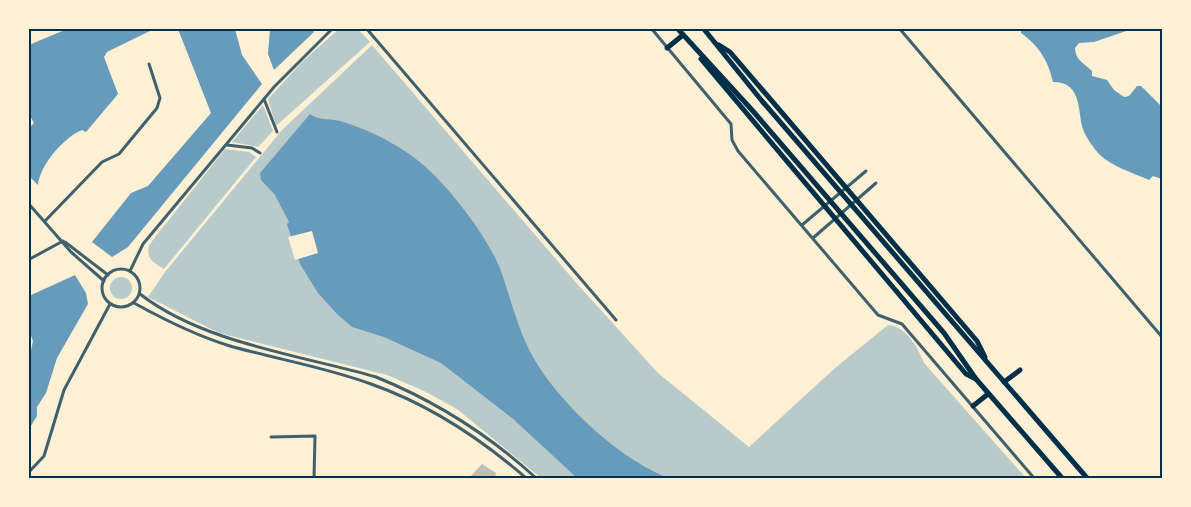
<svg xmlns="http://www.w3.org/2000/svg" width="1191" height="507" font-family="Montserrat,sans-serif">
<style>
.green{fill:#b9caca}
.water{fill:#669bbc}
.pier{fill:#fdf0d5}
.building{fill:#bec0b2}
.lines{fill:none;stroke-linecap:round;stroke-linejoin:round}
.minor{stroke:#3f606c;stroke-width:3}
.trunk{stroke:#003049;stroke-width:5}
.neatline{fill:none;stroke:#003049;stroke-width:2}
</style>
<rect width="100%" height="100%" fill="#fdf0d5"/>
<g class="green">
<path d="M339,29H358L370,42L276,126L268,99L303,61Z"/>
<path d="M372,45L579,286L658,373L749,447L835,368L888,325C907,327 917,346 924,363L1026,478H541L457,409L424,391L387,375L219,333L148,297L165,272L282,130Z"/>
<path d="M263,105L273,131L258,147L232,142Z"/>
<path d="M225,149L249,152L256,157L164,269C153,262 146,259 149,245Z"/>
<circle cx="121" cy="288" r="11"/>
</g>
<g class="water">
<path d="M67,29H154L107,52L104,57L118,94L86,132L82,130C63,138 40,165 38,185L29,176V128L34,123L29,114V45Z"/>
<path d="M178,29H235L242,55L262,84L128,247L112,257L92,242L131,193L148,186L211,113Z"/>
<path d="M270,29H313L314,32L274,70L268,54Z"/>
<path d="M1021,29H1132L1094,42L1079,43L1075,48C1076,61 1083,62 1092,71V76L1107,80L1114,90L1124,97L1129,96L1137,86H1141L1162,107V179L1153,176L1149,180C1133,173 1111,166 1099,154C1093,147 1084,135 1082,126C1078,106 1080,82 1053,82C1048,60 1039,46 1021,33Z"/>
<path d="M310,114C320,121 328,118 340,121C374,131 412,151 437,178C460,202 489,240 501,271C511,300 518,330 533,357C559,403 620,460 669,478H577L512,418L441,363L384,337L352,327L337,314L318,293L300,264L287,224L289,222L275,195L261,180L260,173Z"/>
<path d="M75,275L86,293L88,304L57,358L46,393L37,407V416L29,429L28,364L33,341L29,331V296Z"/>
</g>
<path class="pier" d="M312,231L318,253L295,260L288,237Z"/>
<path class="building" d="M482,464L496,473L495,478H469Z"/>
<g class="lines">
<g class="minor">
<path d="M366,28L616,320"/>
<path d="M651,28L731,124L732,140L738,151L878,315L902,324L1034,478"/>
<path d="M899,28L1162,337"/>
<path d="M264,99L277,132"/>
<path d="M227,145L252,148L260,153"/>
<path d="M28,203L71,252L104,281"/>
<path d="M45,221L102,162L119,154L157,108L160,98L149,64"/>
<path d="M802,225L866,171"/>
<path d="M813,238L876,183"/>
<path d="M65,242L108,275"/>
<path d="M28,260L63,241"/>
<circle cx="121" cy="288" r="19"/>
<path d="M130,271L143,244L274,87L333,28"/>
<path d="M140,294C203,343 300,355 376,377C435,401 489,435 536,478"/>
<path d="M134,303C163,319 197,336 230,346C276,359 325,367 371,384C428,404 480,438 526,478"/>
<path d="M271,437L315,436L314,478"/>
<path d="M28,473L44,456L64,390L110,304"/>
</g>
<g class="trunk">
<path d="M677,28L752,110L944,333L976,379L1062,478"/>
<path d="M703,28L762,101L1087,478"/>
<path d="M719,45L730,52L977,341L985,357"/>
<path d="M667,48L683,35"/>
<path d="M701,59L966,374L976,379"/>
<path d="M1004,382L1020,370"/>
<path d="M973,406L988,394"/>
</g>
</g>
<rect width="1191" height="507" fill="none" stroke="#fdf0d5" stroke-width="60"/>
<rect x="30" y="30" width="1131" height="447" class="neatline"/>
</svg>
